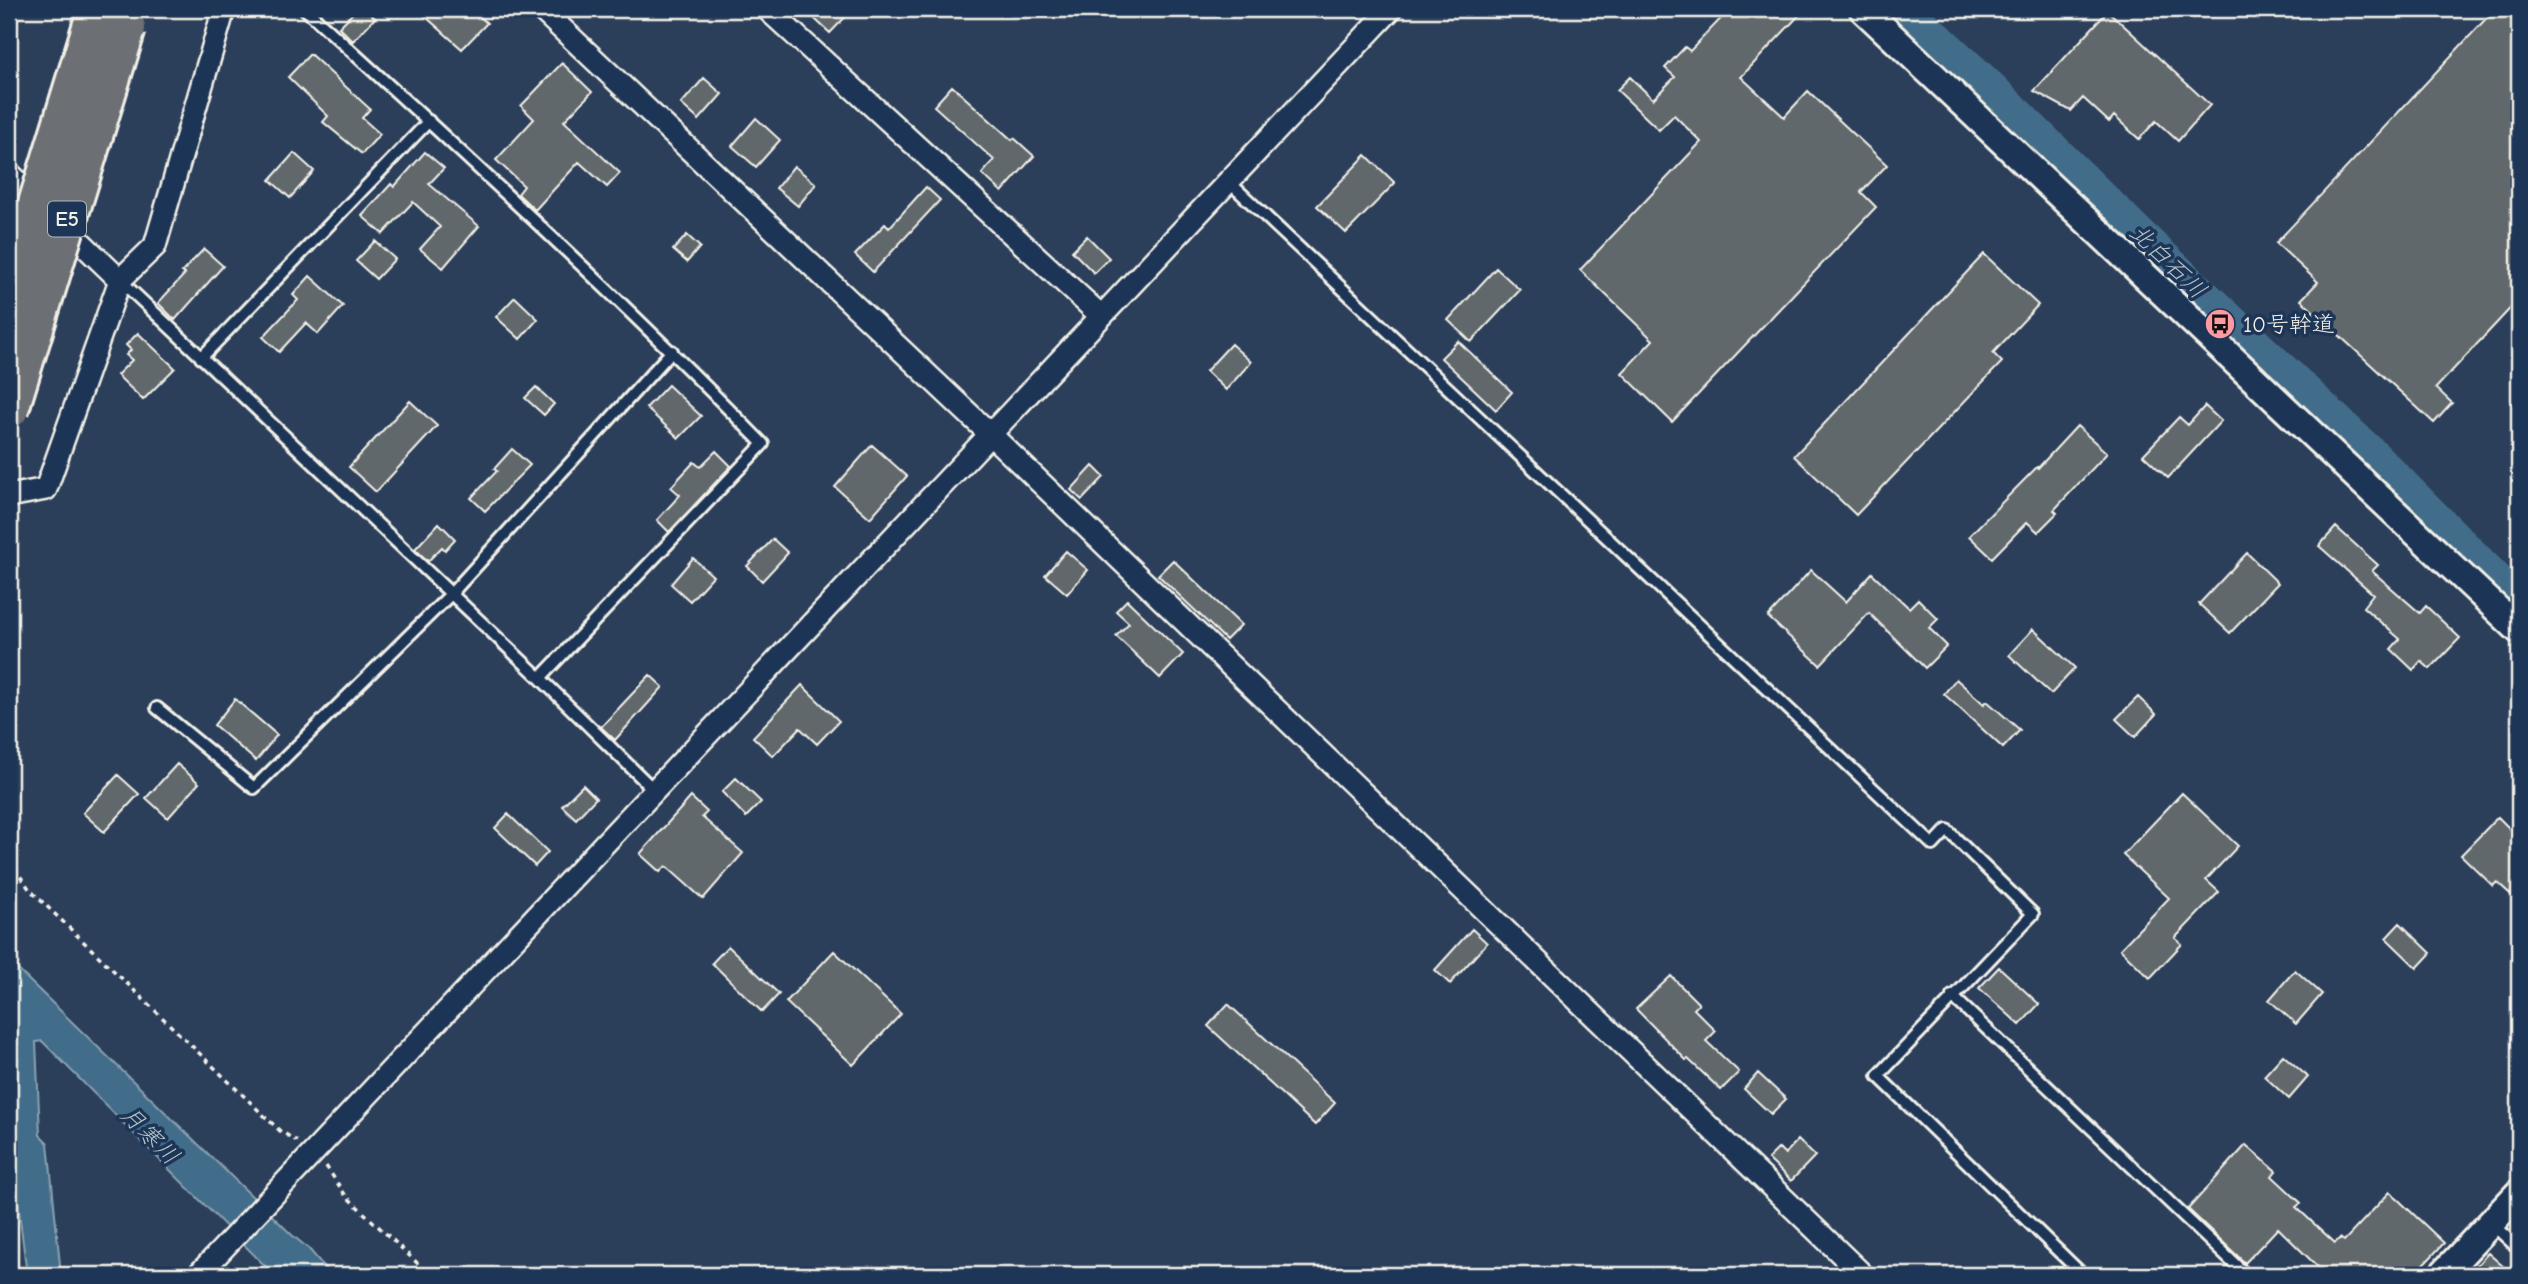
<svg xmlns="http://www.w3.org/2000/svg" width="2528" height="1284" viewBox="0 0 2528 1284" font-family="'Comic Neue','Klee One',sans-serif">
  <style>
    .water { fill: #436d8a; stroke: #8aa2b0; stroke-width: 2 }
    .lines { fill: none; stroke-linecap: round; stroke-linejoin: round }
    .river { stroke: #436d8a; stroke-width: 35 }
    .building { fill: #61676c; stroke: #f4f1e8; stroke-width: 2 }
    .service-casing { stroke: #f4f1e8; stroke-width: 16 }
    .minor-casing { stroke: #f4f1e8; stroke-width: 26 }
    .tertiary-casing { stroke: #f4f1e8; stroke-width: 32 }
    .path { stroke: #f4f1e8; stroke-width: 3.5; stroke-dasharray: 5 5; stroke-linecap: butt }
    .service { stroke: #1d3557; stroke-width: 10 }
    .minor { stroke: #1d3557; stroke-width: 21 }
    .tertiary { stroke: #1d3557; stroke-width: 26 }
    .motorway-bridge-casing { stroke: #f4f1e8; stroke-width: 44; stroke-linecap: butt }
    .motorway-bridge { stroke: #6c6f75; stroke-width: 38 }
    .labels { text-anchor: middle; stroke-width: 7; stroke-linejoin: round; paint-order: stroke }
    .shield { fill: #1d3557; stroke: #b4b9bc; stroke-width: 2 }
    .shield-label { font-size: 21px; font-weight: bold; fill: #f4f1e8 }
    .poi-label { font-size: 23px; fill: #f4f1e8; stroke: #1d3557; text-anchor: start }
    .water-label { font-size: 24px; font-style: italic; fill: #b6c3c7; stroke: #1d3557 }
  </style>
  <rect width="100%" height="100%" fill="#2b3f5b"/>
  <filter id="ink" filterUnits="userSpaceOnUse"><feTurbulence type="fractalNoise" baseFrequency=".0143" numOctaves="2"/><feDisplacementMap in="SourceGraphic" scale="14" xChannelSelector="R" yChannelSelector="G"/><feConvolveMatrix kernelMatrix="1 2 1 2 8 2 1 2 1" color-interpolation-filters="sRGB"/></filter>
  <g filter="url(#ink)">
    <path class="water" d="M9 961 292 1235 309 1249 331 1275H274L42 1041 36 1042 40 1135 48 1143 61 1275H27L9 1131Z"/>
    <g class="lines">
      <path class="river" d="M1905 9 1987 85 2138 234 2373 456 2519 603"/>
    </g>
    <path class="building" d="M357 9H366L375 18 353 41 339 27Z
      M417 9H486L479 16 487 23 462 49Z
      M804 9H853L830 33Z
      M1730 9H1805L1741 77 1784 117 1808 91 1887 165 1861 192 1876 207 1672 422 1622 373 1653 340 1580 270 1701 142 1674 115 1659 130 1617 90 1630 77 1653 99 1675 77 1665 68 1685 47 1690 51Z
      M2495 9H2519V299L2436 388 2452 403 2434 423 2301 300 2318 282 2276 243Z
      M2108 11 2210 105 2178 141 2156 121 2139 139 2114 116 2109 122 2083 98 2071 111 2034 91Z
      M310 54 370 109 362 118 380 134 362 154 323 122 328 116 288 77Z
      M562 63 592 92 564 121 620 173 607 187 579 162 535 210 518 194 524 186 496 160 534 119 521 106Z
      M704 78 722 94 699 120 681 104Z
      M952 86 1012 140 1014 138 1034 156 1002 192 982 174 994 160 934 106Z
      M756 118 780 140 756 167 732 146Z
      M425 152 444 168 429 184 479 226 443 268 420 249 440 227 413 202 383 234 362 216 391 184 394 187Z
      M294 153 314 171 290 198 270 180Z
      M1366 155 1395 183 1346 233 1317 206Z
      M794 166 816 184 798 206 776 188Z
      M926 187 940 200 873 272 855 255 885 224 889 228Z
      M687 235 700 247 687 262 673 250Z
      M1087 236 1109 258 1094 273 1072 251Z
      M375 241 395 259 376 279 356 261Z
      M204 249 223 266 175 320 158 303 185 274 182 272Z
      M1984 254 2038 305 1993 353 2002 362 1856 515 1794 456Z
      M1496 268 1520 290 1471 342 1448 320Z
      M310 276 343 306 318 334 306 323 279 352 263 337 298 300 293 295Z
      M515 297 538 319 520 339 496 317Z
      M138 333 175 368 143 400 117 375 132 360 126 355 131 350 126 345Z
      M1458 341 1512 392 1496 410 1441 358Z
      M1231 344 1251 362 1226 390 1206 371Z
      M668 385 701 416 679 438 646 408Z
      M536 387 554 404 544 415 525 398Z
      M410 401 437 426 376 492 349 467Z
      M2205 406 2221 421 2168 478 2143 455 2179 417 2188 425Z
      M2077 426 2107 453 2054 510 2057 513 2038 532 2027 522 1992 558 1969 536 2037 467 2038 468Z
      M872 445 907 476 870 518 835 487Z
      M512 449 530 465 485 511 471 498 497 471 494 469Z
      M716 451 731 466 669 532 657 520 680 495 671 487 694 462 700 467Z
      M1093 466 1104 477 1082 500 1071 490Z
      M439 523 455 539 445 550 442 547 428 561 415 549Z
      M2336 527 2378 565 2372 571 2420 613 2426 606 2460 638 2430 669 2421 661 2413 670 2391 649 2400 639 2363 607 2373 594 2319 546Z
      M773 539 788 553 762 581 747 566Z
      M1066 551 1088 570 1067 594 1045 575Z
      M2247 553 2278 583 2230 633 2199 604Z
      M693 558 713 576 690 601 671 584Z
      M1173 560 1241 625 1226 640 1158 575Z
      M1811 570 1846 602 1872 573 1909 608 1918 599 1938 619 1929 628 1947 646 1925 668 1869 613 1820 665 1768 617Z
      M1127 600 1183 654 1160 678 1116 636 1129 623 1116 611Z
      M2033 629 2075 668 2051 694 2009 655Z
      M650 675 663 687 615 740 601 727Z
      M1956 679 1984 704 1987 701 2020 730 2003 748 1944 694Z
      M802 685 839 721 817 744 800 728 773 756 753 737Z
      M2138 697 2156 714 2135 737 2116 719Z
      M235 699 277 735 256 761 214 725Z
      M177 764 199 783 168 818 146 798Z
      M118 775 139 794 104 832 83 813Z
      M736 778 761 802 746 817 722 792Z
      M583 785 596 798 576 819 562 806Z
      M2182 793 2238 846 2206 880 2219 892 2175 938 2182 944 2150 978 2120 949 2169 898 2123 855Z
      M691 797 707 812 702 817 743 853 703 899 666 866 660 872 640 854Z
      M508 814 548 852 535 866 495 828Z
      M2498 817 2519 838V902L2497 882 2493 886 2461 855Z
      M2400 923 2431 953 2417 968 2386 938Z
      M1472 929 1487 943 1450 984 1435 970Z
      M728 946 779 994 762 1012 712 963Z
      M834 951 901 1014 853 1065 786 1002Z
      M1999 967 2039 1004 2020 1025 1979 988Z
      M2295 970 2322 994 2296 1024 2269 1000Z
      M1671 976 1699 1004 1694 1009 1716 1031 1706 1041 1739 1072 1721 1090 1688 1059 1686 1060 1636 1009Z
      M1228 1004 1335 1103 1315 1125 1208 1026Z
      M2283 1055 2308 1077 2289 1099 2264 1076Z
      M1758 1073 1786 1099 1771 1114 1744 1089Z
      M1798 1140 1815 1156 1791 1181 1768 1159 1779 1148 1785 1154Z
      M2246 1145 2276 1171 2272 1176 2301 1203 2296 1207 2335 1243 2340 1238 2344 1241 2390 1192 2444 1243 2414 1275H2326L2278 1228 2245 1263 2188 1209Z
      M2488 1253 2513 1275H2468Z"/>
    <g class="lines">
      <g class="service-casing">
        <path id="service" d="M305 9C461 150 616 294 763 444L540 678
          M1228 181 1933 845 1947 830 2033 914 1878 1076 2083 1275
          M120 280 540 678 655 791
          M201 358 429 121
          M157 708 254 788 450 595 672 351
          M1952 996 2246 1275
          M2491 1223 2519 1249"/>
      </g>
      <g class="minor-casing">
        <path id="minor" d="M541 9 989 433 1863 1275
          M767 9 1100 315
          M9 173 120 280
          M9 496 46 489 120 280 155 246 224 9
          M198 1275 1391 9"/>
      </g>
      <g class="tertiary-casing">
        <path id="tertiary" d="M1863 9 2519 630
          M2442 1275 2519 1193"/>
      </g>
      <path class="path" d="M9 860 30 890 280 1131 297 1141
        M326 1166 346 1196 430 1275"/>
      <use href="#service" class="service"/>
      <use href="#minor" class="minor"/>
      <use href="#tertiary" class="tertiary"/>
      <g class="motorway-bridge-casing">
        <path id="motorway-bridge" d="M9 298 94 21
          M9 409 126 28"/>
      </g>
      <use href="#motorway-bridge" class="motorway-bridge"/>
    </g>
  </g>
  <defs>
    <g id="bus-disc" transform="scale(1.575)"><circle r="9.5" fill="#ff9aa2" stroke="#1d3557"/><path d="M-5-6H5V4H4V6H2V4H-2V6H-4V4H-5ZM-3.5-4V0h7V-4ZM-3.5 1.2v1.5H-2V1.2ZM2 1.2v1.5H3.5V1.2Z" fill="#111"/></g>
  </defs>
  <g fill-rule="evenodd">
    <use href="#bus-disc" x="2220" y="324"/>
  </g>
  <g class="labels">
    <rect class="shield" x="48" y="201.5" width="38" height="35" rx="5"/>
    <g class="shield-label">
      <text x="67" y="226">E5</text>
    </g>
    <g class="poi-label">
      <text x="2243" y="332">10号幹道</text>
    </g>
    <g class="water-label">
      <text transform="translate(2168 261) rotate(44)" y="8">北白石川</text>
      <text transform="translate(150 1135) rotate(45)" y="8">月寒川</text>
    </g>
  </g>
  <rect width="2528" height="1284" fill="none" stroke="#1d3557" stroke-width="35"/>
  <rect x="18" y="18" width="2493" height="1249" fill="none" stroke="#f4f1e8" stroke-width="2.5" filter="url(#ink)"/>
</svg>
